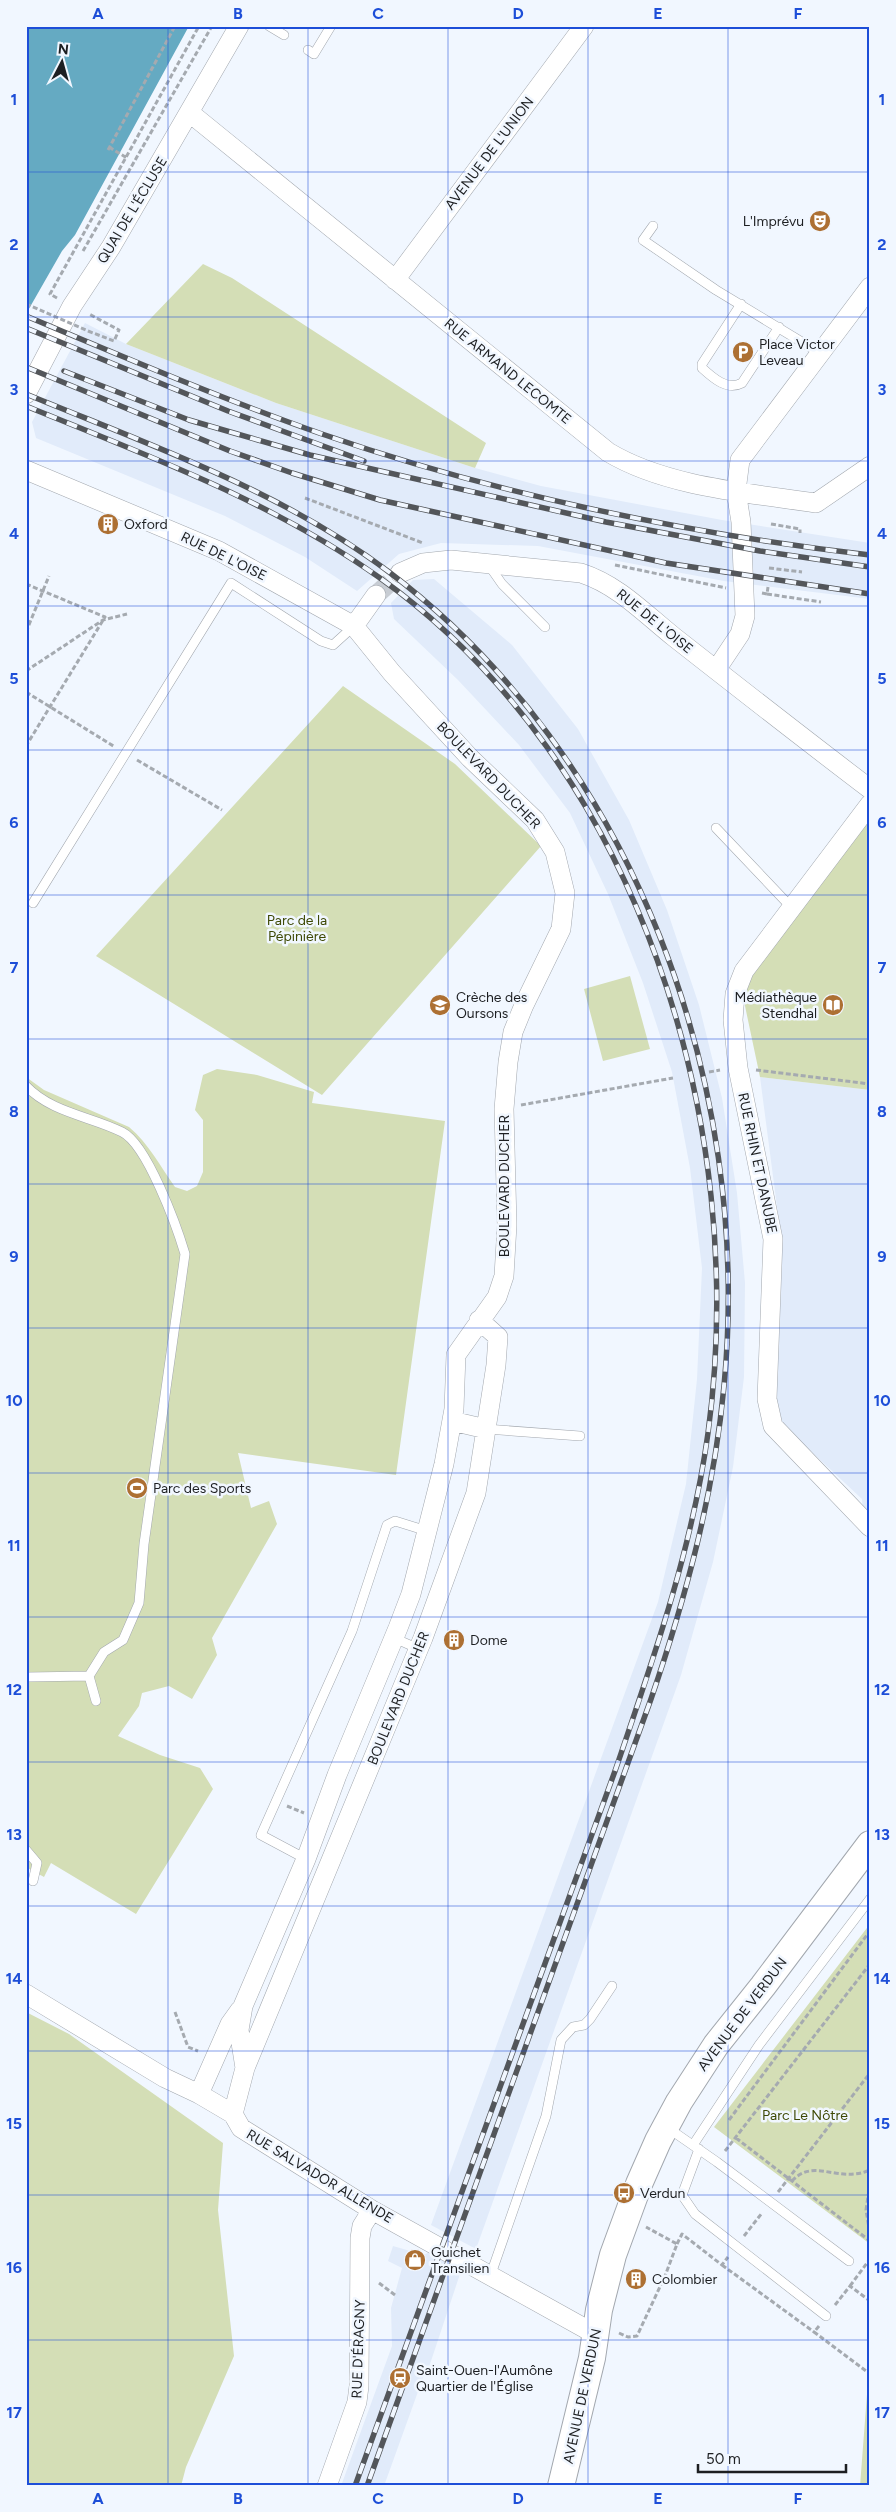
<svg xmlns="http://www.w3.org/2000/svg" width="896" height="2512" viewBox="0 0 896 2512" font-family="Figtree,sans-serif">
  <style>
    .built { fill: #e1ebfa }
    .green { fill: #d4deb6 }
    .water { fill: #65aac2 }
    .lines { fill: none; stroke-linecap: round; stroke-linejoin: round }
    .minor-tunnel { stroke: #c7ccd3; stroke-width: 19; stroke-dasharray: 19 9; stroke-linecap: butt }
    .service-casing { stroke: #a2a7ae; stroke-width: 10 }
    .minor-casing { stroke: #a2a7ae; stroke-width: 20 }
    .secondary-casing { stroke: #a2a7ae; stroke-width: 28 }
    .path { stroke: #a5aab0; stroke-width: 3; stroke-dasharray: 5 2.5; stroke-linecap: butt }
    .service { stroke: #fff; stroke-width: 9 }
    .minor { stroke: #fff; stroke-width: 19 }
    .secondary { stroke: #fff; stroke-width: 26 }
    .rail-casing { stroke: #53565a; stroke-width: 5.5 }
    .rail { stroke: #f1f7ff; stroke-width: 4; stroke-dasharray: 11; stroke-linecap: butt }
    .path-bridge { stroke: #a5aab0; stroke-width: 3; stroke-dasharray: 5 2.5; stroke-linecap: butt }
    .grid { fill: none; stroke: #1d4ed8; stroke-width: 1; stroke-opacity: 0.55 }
    .labels { text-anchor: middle; stroke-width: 5; stroke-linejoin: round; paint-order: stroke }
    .street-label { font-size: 14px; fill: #1d1f22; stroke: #f1f7ff }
    .poi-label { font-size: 14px; fill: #1d1f22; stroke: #f1f7ff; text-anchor: start }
    .park-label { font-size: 14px; fill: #3e4905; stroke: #f1f7ff }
    .neatline { fill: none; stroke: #1d4ed8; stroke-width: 2 }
    .grid-label { font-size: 16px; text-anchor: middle; font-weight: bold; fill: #1d4ed8 }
  </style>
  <rect width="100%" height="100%" fill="#f1f7ff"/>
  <path class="built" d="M85 323 126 344 276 403 475 468 541 486 722 520 870 543V599L724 581 538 546 441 543 399 554 357 591 305 557 225 516 36 438 32 422Z
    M434 579 512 645 578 729 629 820 667 910 699 1005 722 1098 737 1193 745 1283 744 1377 733 1467 713 1562 681 1675 476 2249 431 2225 658 1602 686 1484 697 1379 702 1268 690 1168 672 1072 643 983 608 894 570 813 519 745 458 680 394 619 391 603 413 580Z
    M760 1077 870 1090V1517L863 1513 862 1499 784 1426 780 1418 776 1398 782 1266 781 1237Z
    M393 2246 424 2255 429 2252 461 2271 426 2376 424 2375 384 2486H341L392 2346 391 2308 402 2268 388 2261Z"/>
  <path class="green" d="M203 264 232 278 486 443 475 468 276 403 126 344Z
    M343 686 455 764 541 846 322 1095 96 956Z
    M870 815V1090L760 1077 745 1006 744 996 750 978Z
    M630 976 650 1049 603 1061 584 989Z
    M217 1069 257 1075 314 1092 312 1103 445 1121 396 1475 238 1453 251 1508 269 1501 277 1524 212 1638 217 1655 192 1699 169 1686 142 1693 139 1706 118 1736 160 1755 200 1768 213 1789 136 1914 51 1863 44 1877 26 1867V1077L44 1090 129 1127C149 1144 160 1166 175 1187L187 1191 197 1186 203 1172V1120L195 1110 203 1075Z
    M870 1924V2244L714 2127Z
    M26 2012 69 2034 223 2143 218 2210 234 2356 186 2467 181 2486H26Z
    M870 2355V2486H860Z"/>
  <path class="water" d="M26 26H189L75 235 62 251 26 314Z"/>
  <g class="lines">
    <path class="minor-tunnel" d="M376 595 400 573"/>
    <g class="service-casing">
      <path id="service" d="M269 26 284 35
        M308 50 314 54 331 26
        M653 226 643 240 716 290 820 353
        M741 304 702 364V368C713 378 727 391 742 383L779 327
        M488 564 502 584 545 627
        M716 828 791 907
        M33 903 231 583 321 641 333 645 354 626
        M26 1086C52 1113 90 1116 122 1132 147 1144 177 1227 185 1254L144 1544 139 1603 123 1640 104 1652 89 1676
        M486 1429 580 1436
        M394 1638 419 1649
        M28 1677 89 1676 96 1701
        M26 1850 37 1863 33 1881
        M306 1859 261 1835 352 1631 387 1525 395 1521 427 1531
        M668 2128 717 2162 849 2261
        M693 2145 759 2045 870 1899
        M699 2149 682 2195 695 2214 826 2316
        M491 2274 546 2116 561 2040 573 2027 584 2025 590 2019 612 1986"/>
    </g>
    <g class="minor-casing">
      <path id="minor" d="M190 113 608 452C666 487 749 493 816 503L870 466
        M395 280 584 26
        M26 394 72 306 111 247 239 26
        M26 470 219 551 354 626 392 673 470 758 535 820 555 852 565 893 561 929 524 1005 513 1032 508 1062 504 1109 507 1225 504 1276 497 1297 456 1355 454 1409 444 1464 411 1594 398 1628 337 1775 306 1859 243 2006 239 2030 245 2068
        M400 573 423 563 451 560 581 573C618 585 644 613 674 637 739 688 804 739 870 789
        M354 626 376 595
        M716 670 740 634 745 616 741 522 736 491 740 460 870 287
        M870 804 744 971 735 994 733 1020 738 1068 773 1239 767 1399 773 1426 870 1527
        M452 1421 486 1429
        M26 1994 165 2078 199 2094 233 2114 241 2128 372 2210 595 2334
        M199 2094 230 2024 240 2010
        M233 2114 245 2068 423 1638 476 1493 496 1365 498 1337 479 1320
        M327 2486 357 2402 359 2386 360 2238 362 2226 372 2210"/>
    </g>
    <g class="secondary-casing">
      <path id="secondary" d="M561 2486 592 2358 599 2310 613 2255 639 2184 658 2141 679 2102 716 2045 763 1986 870 1844"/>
    </g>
    <path class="path" d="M109 147 127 158
      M108 150 175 26
      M83 251 212 26
      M57 298 50 294 199 26
      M88 331 114 341 119 330 89 314
      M305 498 423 543
      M771 524 800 529V533
      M615 565 726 588
      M769 568 802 572
      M26 584 105 617 26 746
      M762 593 767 594 768 587
      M767 594 821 602
      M26 632 49 576
      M26 671 103 620 127 614
      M26 692 115 747
      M137 760 222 810
      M756 1070 870 1084
      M709 1072 720 1070
      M521 1105 673 1078
      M287 1806 304 1813
      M175 2012 188 2047 198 2051
      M729 2120 870 1931
      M736 2138 870 2241
      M725 2151 870 1964
      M792 2181C814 2157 838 2184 870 2170
      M870 2183 866 2210 870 2234
      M778 2192 870 2073
      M744 2236 762 2213
      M677 2244 682 2234 722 2265 728 2257
      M722 2265 814 2332
      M379 2283 395 2295
      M850 2286 870 2259
      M835 2305 850 2286 870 2301
      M819 2326 814 2332 870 2374
      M619 2333 628 2337 637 2336 665 2276 677 2244 646 2227"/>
    <use href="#service" class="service"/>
    <use href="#minor" class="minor"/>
    <use href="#secondary" class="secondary"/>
    <g class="rail-casing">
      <path id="rail" d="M26 316C124 357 222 399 322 434 495 494 688 534 870 555
        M26 328 228 411 364 461
        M26 367 230 451 292 473 380 500 666 563 870 594
        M64 371 189 420 310 455 606 522 760 551 870 567
        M26 394C150 445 282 491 389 572 634 757 753 1084 724 1386 714 1494 686 1597 651 1699L367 2486
        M26 406C148 456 272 501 380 578 640 764 750 1126 708 1433 692 1550 653 1660 615 1771L355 2486"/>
    </g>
    <use href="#rail" class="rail"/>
    <path class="path-bridge" d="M26 304 88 331"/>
  </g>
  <path class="grid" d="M168 26V2486M308 26V2486M448 26V2486M588 26V2486M728 26V2486M26 172H870M26 317H870M26 461H870M26 606H870M26 750H870M26 895H870M26 1039H870M26 1184H870M26 1328H870M26 1473H870M26 1617H870M26 1762H870M26 1906H870M26 2051H870M26 2195H870M26 2340H870"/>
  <defs>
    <g id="theatre-disc" transform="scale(1.125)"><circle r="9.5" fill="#ad7033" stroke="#f1f7ff"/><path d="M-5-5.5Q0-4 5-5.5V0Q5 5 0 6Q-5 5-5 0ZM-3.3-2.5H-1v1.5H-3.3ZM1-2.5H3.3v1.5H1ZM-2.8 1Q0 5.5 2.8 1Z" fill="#fff"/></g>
    <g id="parking-disc" transform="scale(1.125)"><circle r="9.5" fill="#ad7033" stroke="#f1f7ff"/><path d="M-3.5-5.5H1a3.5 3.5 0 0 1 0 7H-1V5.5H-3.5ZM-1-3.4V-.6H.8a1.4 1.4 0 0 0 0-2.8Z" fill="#fff"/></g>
    <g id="building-disc" transform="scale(1.125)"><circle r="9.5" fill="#ad7033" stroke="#f1f7ff"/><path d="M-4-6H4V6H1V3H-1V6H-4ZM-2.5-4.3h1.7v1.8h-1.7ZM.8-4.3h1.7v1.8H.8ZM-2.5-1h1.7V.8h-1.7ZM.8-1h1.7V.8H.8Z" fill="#fff"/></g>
    <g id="school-disc" transform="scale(1.125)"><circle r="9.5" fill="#ad7033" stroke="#f1f7ff"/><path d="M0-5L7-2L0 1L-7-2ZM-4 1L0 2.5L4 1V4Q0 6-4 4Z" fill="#fff"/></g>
    <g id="library-disc" transform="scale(1.125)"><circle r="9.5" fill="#ad7033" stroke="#f1f7ff"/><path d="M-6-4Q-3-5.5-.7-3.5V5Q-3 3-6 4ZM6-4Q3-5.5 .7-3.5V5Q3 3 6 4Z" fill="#fff"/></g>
    <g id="stadium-disc" transform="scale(1.125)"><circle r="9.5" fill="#ad7033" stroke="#f1f7ff"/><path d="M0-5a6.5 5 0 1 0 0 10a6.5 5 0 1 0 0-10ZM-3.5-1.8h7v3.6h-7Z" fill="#fff"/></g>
    <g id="bus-disc" transform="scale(1.125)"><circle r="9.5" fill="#ad7033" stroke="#f1f7ff"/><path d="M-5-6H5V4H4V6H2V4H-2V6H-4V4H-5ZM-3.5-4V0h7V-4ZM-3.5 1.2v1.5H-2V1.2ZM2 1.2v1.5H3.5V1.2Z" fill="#fff"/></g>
    <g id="shop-disc" transform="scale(1.125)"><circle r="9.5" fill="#ad7033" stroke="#f1f7ff"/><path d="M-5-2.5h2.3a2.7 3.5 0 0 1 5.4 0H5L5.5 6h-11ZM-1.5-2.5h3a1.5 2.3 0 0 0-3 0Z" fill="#fff"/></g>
    <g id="station-disc" transform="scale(1.125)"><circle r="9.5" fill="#ad7033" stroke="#f1f7ff"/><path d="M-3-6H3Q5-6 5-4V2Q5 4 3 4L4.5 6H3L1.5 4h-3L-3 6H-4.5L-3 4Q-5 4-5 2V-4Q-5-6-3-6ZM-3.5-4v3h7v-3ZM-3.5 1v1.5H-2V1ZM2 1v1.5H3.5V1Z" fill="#fff"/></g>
  </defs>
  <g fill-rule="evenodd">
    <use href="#theatre-disc" x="820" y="221"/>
    <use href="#parking-disc" x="743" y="352"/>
    <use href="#building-disc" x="108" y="524"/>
    <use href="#school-disc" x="440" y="1005"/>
    <use href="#library-disc" x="833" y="1005"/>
    <use href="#stadium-disc" x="137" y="1488"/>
    <use href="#building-disc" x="454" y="1640"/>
    <use href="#bus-disc" x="624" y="2193"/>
    <use href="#shop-disc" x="415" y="2260"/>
    <use href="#building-disc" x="636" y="2279"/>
    <use href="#station-disc" x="400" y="2378"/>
  </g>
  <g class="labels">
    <g class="street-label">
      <text transform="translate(489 153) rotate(-53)" y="5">AVENUE DE L'UNION</text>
      <text transform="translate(132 210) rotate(-59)" y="5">QUAI DE L'ÉCLUSE</text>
      <text transform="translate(508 371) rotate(39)" y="5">RUE ARMAND LECOMTE</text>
      <text transform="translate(224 556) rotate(26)" y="5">RUE DE L'OISE</text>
      <text transform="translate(655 621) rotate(39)" y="5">RUE DE L'OISE</text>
      <text transform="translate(489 775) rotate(46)" y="5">BOULEVARD DUCHER</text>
      <text transform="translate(758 1163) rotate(78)" y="5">RUE RHIN ET DANUBE</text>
      <text transform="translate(504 1186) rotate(-90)" y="5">BOULEVARD DUCHER</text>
      <text transform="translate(398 1698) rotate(-68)" y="5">BOULEVARD DUCHER</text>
      <text transform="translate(742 2014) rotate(-53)" y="5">AVENUE DE VERDUN</text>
      <text transform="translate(320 2176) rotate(31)" y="5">RUE SALVADOR ALLENDE</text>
      <text transform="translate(358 2349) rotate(-88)" y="5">RUE D'ÉRAGNY</text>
      <text transform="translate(582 2396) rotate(-78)" y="5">AVENUE DE VERDUN</text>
    </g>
    <g class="poi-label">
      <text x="804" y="226" text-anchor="end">L'Imprévu</text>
      <text x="759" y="349">Place Victor<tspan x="759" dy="16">Leveau</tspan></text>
      <text x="124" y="529">Oxford</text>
      <text x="456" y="1002">Crèche des<tspan x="456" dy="16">Oursons</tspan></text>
      <text x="817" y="1002" text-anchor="end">Médiathèque<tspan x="817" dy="16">Stendhal</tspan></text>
      <text x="153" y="1493">Parc des Sports</text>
      <text x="470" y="1645">Dome</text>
      <text x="640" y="2198">Verdun</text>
      <text x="431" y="2257">Guichet<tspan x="431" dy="16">Transilien</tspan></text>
      <text x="652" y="2284">Colombier</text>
      <text x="416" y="2375">Saint-Ouen-l'Aumône<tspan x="416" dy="16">Quartier de l'Église</tspan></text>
    </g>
    <g class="park-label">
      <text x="297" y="925">Parc de la<tspan x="297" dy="16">Pépinière</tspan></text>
      <text x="805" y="2120">Parc Le Nôtre</text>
    </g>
  </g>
  <rect width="896" height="2512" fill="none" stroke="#f1f7ff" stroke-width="55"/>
  <g transform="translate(62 62) rotate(6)" stroke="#f1f7ff" stroke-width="4" paint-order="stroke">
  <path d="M0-4L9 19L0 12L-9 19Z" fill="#1d1f22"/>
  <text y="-8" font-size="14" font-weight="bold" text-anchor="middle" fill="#1d1f22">N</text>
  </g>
  <path d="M698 2464v8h148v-8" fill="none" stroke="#1d1f22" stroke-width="2.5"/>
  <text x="706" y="2464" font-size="15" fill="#1d1f22" stroke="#f1f7ff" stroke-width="4" paint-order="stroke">50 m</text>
  <rect x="28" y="28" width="840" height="2456" class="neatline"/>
  <g class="grid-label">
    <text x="98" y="19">A</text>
    <text x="238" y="19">B</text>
    <text x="378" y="19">C</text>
    <text x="518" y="19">D</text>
    <text x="658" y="19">E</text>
    <text x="798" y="19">F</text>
    <text x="14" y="105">1</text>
    <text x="882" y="105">1</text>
    <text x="14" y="250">2</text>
    <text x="882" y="250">2</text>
    <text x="14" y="395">3</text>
    <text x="882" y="395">3</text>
    <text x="14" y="539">4</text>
    <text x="882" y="539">4</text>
    <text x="14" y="684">5</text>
    <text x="882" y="684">5</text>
    <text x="14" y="828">6</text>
    <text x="882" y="828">6</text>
    <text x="14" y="973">7</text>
    <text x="882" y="973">7</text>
    <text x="14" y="1117">8</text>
    <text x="882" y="1117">8</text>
    <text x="14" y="1262">9</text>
    <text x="882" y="1262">9</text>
    <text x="14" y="1406">10</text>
    <text x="882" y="1406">10</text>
    <text x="14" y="1551">11</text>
    <text x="882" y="1551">11</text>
    <text x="14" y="1695">12</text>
    <text x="882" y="1695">12</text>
    <text x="14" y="1840">13</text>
    <text x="882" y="1840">13</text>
    <text x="14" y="1984">14</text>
    <text x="882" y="1984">14</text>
    <text x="14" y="2129">15</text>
    <text x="882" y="2129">15</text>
    <text x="14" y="2273">16</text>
    <text x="882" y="2273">16</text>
    <text x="14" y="2418">17</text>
    <text x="882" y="2418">17</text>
    <text x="98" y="2504">A</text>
    <text x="238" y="2504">B</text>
    <text x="378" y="2504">C</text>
    <text x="518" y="2504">D</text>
    <text x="658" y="2504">E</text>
    <text x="798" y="2504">F</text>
  </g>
</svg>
